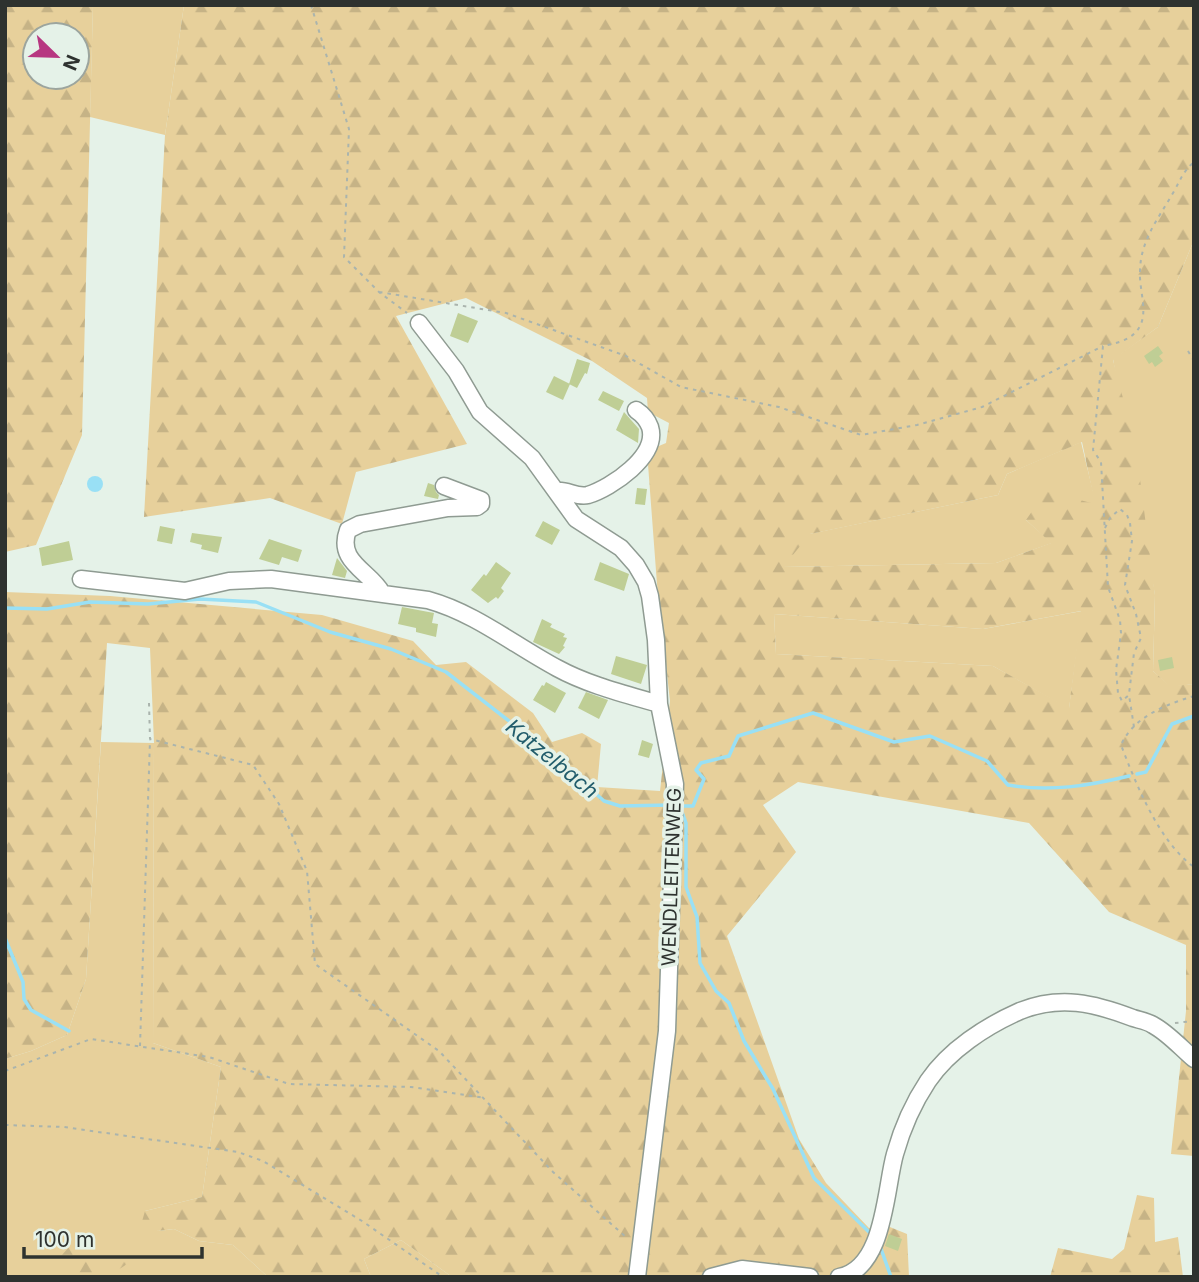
<svg xmlns="http://www.w3.org/2000/svg" width="1199" height="1282" viewBox="0 0 1199 1282" font-family="Inter,sans-serif">
  <style>
    .grass { fill: #e7d09b }
    .forest { fill: url(#forest-firs); fill-rule: evenodd }
    .water { fill: url(#water-ripples) }
    .lines { fill: none; stroke-linecap: round; stroke-linejoin: round }
    .stream { stroke: #99e0f5; stroke-width: 3.5 }
    .building { fill: #bfce95 }
    .minor-casing { stroke: #8f9b92; stroke-width: 19 }
    .path { stroke: #aab4ad; stroke-width: 2; stroke-dasharray: 3.5 5; stroke-linecap: butt }
    .minor { stroke: #fff; stroke-width: 16 }
    .labels { text-anchor: middle; stroke-width: 7; stroke-linejoin: round; paint-order: stroke }
    .street-label { font-size: 19px; fill: #2e322f; stroke: #e5f2e8 }
    .water-label { font-size: 21px; font-style: italic; fill: #215c6b; stroke: #e5f2e8 }
  </style>
  <defs>
    <pattern id="forest-firs" width="22" height="20" patternUnits="userSpaceOnUse" patternTransform="scale(1.75)"><rect width="22" height="20" fill="#e7d09b"/><path d="M5 1l3.5 6h-7zM16 11l3.5 6h-7z" fill="#c6b386"/></pattern>
    <pattern id="water-ripples" width="26" height="14" patternUnits="userSpaceOnUse" patternTransform="scale(1.75)"><rect width="26" height="14" fill="#99e0f5"/><path d="M2 4q2-2 4 0t4 0M15 11q2-2 4 0t4 0" fill="none" stroke="#84c1d2"/></pattern>
  </defs>
  <rect width="100%" height="100%" fill="#e5f2e8"/>
  <path class="grass" d="M93 5H184L165 135 90 117Z
    M1194 240V684L1170 687 1153 671 1155 595 1113 359 1158 327Z
    M1081 442 1096 504 1026 520 1052 543 996 563 782 567 809 534 998 495 1007 474Z
    M1082 611 1069 709 993 666 776 654 774 614 983 629Z
    M101 742 154 743 153 1043 221 1067 202 1197 145 1211 158 1231 174 1229 199 1241 233 1245 268 1277H5V1059L31 1051 67 1035 86 979Z
    M401 1240 452 1277H371L364 1259Z"/>
  <path class="forest" d="M5 5H93L82 435 36 545 5 552ZM35 35H77V77H35Z
    M184 5H1194V240L1158 327 1113 360 1136 448 1155 595 1153 671 1170 686 1194 684V1156L1171 1154 1186 1011V945L1109 912 1029 823 798 782 763 805 796 852 727 936 799 1139 826 1183 869 1228 885 1225 907 1234 909 1277H452L401 1240 364 1259 371 1277H268L233 1245 199 1241 174 1229 158 1231 141 1225 145 1211 202 1197 221 1067 153 1043 154 743 150 648 107 643 86 979 67 1035 31 1051 5 1059V592L110 596 322 615 413 641 436 665 466 662 533 713 552 742 582 733 601 744 597 787 660 791 670 701 657 584 647 451 666 443 669 423 648 412 647 398 592 361 466 298 396 316 467 444 356 472 342 524 270 498 144 517 165 135ZM1082 442 1095 504 1046 491 1026 520 1051 543 996 563 783 567 810 534 998 495 1007 474ZM1081 611 1069 708 993 666 776 654 774 614 983 629Z
    M1137 1195 1154 1198 1155 1242 1178 1237 1183 1277H1050L1058 1248 1112 1259 1124 1249Z
    M69 1247 82 1253 130 1261C112 1279 90 1275 66 1275L62 1255Z"/>
  <path class="water" d="M87 484a8 8 0 1 1 16 0a8 8 0 1 1-16 0Z"/>
  <g class="lines">
    <path class="stream" d="M5 608 47 609 90 602 148 604 200 599 256 602 330 632 391 649 446 672 549 752 604 801 620 806 671 805
      M1137 774 1146 772 1172 724 1194 716
      M678 806H693L704 779 696 770 701 763 729 756 738 736 813 713 894 742 930 736 987 761 1008 785C1050 792 1088 786 1129 776
      M681 809 686 823V887L697 917 700 963 716 991 729 1003 744 1041 773 1089 814 1178 871 1234
      M5 938 23 982 24 999 31 1010 69 1031
      M880 1246 891 1277"/>
  </g>
  <path class="building" d="M458 313 478 321 468 343 450 336Z
    M1158 346 1163 353 1159 356 1163 361 1155 367 1152 362 1149 364 1144 356Z
    M577 359 590 363 587 374 585 373 577 388 569 384Z
    M554 376 570 384 563 400 546 392Z
    M603 391 624 401 619 411 598 400Z
    M624 412 639 429 638 443 616 430Z
    M428 483 434 485 436 492 439 495 438 499 424 496Z
    M637 488 647 489 645 505 635 504Z
    M543 521 560 530 552 545 535 536Z
    M160 526 175 529 172 544 157 541Z
    M192 533 222 537 218 553 201 549 202 545 190 542Z
    M269 539 302 550 298 562 282 557 279 565 259 559Z
    M69 541 73 560 42 566 39 548Z
    M337 558 347 571 345 578 332 575Z
    M496 562 511 573 501 588 504 591 498 599 496 597 488 603 471 590 484 574 486 576Z
    M600 562 629 574 624 591 594 580Z
    M402 607 434 613 432 623 438 624 436 637 416 632V628L398 624Z
    M542 619 552 624 550 627 565 634 563 637 567 638 563 646 565 647 559 654 533 642Z
    M616 656 647 665 641 684 611 674Z
    M1172 657 1174 668 1160 671 1158 660Z
    M546 682 566 693 555 713 533 700 542 685 544 686Z
    M586 692 608 700 599 719 578 708Z
    M642 740 653 744 649 758 638 755Z
    M889 1234 902 1239 898 1251 885 1246Z"/>
  <g class="lines">
    <g class="minor-casing">
      <path id="minor" d="M419 323 456 371 480 412 532 458 576 519 621 548 636 565 646 582 650 596 656 640 659 704 675 784 667 1031 637 1277
        M556 491C567 489 576 498 588 495 611 488 659 456 650 427 647 419 642 414 636 410
        M81 579 185 591 229 581 271 579 428 600C475 613 514 645 557 668 588 685 625 694 659 704
        M382 593C370 571 336 562 348 530L360 524 448 508 477 507 481 504V500L444 486
        M711 1277 742 1269 810 1277
        M839 1277C885 1269 885 1189 895 1154 902 1129 914 1102 928 1081 949 1050 986 1026 1020 1011 1060 995 1094 1003 1133 1018 1139 1020 1147 1021 1153 1025 1168 1033 1181 1048 1194 1059"/>
    </g>
    <path class="path" d="M311 5 349 129 344 257 379 292 407 313
      M379 292 506 313 626 356 681 387 779 407 861 435 917 425 982 407 1103 346
      M1188 351 1194 361
      M1105 528 1110 518 1120 509 1127 515 1130 523 1132 541 1125 585 1136 614 1141 638 1134 653 1129 694
      M1194 696C1167 704 1133 717 1121 745 1136 784 1159 842 1194 867
      M149 703 150 739 253 765 279 804 307 871 315 964 439 1051 553 1172 627 1238
      M1134 727 1129 695 1122 701 1118 693 1116 670 1121 633 1120 620 1108 587 1101 462 1093 450 1103 346C1117 343 1133 340 1140 326 1148 311 1139 289 1140 272 1140 241 1158 219 1173 193 1180 181 1183 171 1194 162
      M1175 1023 1194 1021
      M140 1046 150 740
      M5 1071 91 1039 209 1057 289 1084 411 1087 485 1098
      M5 1125 64 1127 238 1152 263 1161 362 1221 443 1277"/>
    <use href="#minor" class="minor"/>
  </g>
  <g class="labels">
    <g class="street-label">
      <text transform="translate(671 877) rotate(-88)" y="7">WENDLLEITENWEG</text>
    </g>
    <g class="water-label">
      <text transform="translate(552 759) rotate(39)" y="7">Katzelbach</text>
    </g>
  </g>
  <rect width="1199" height="1282" fill="none" stroke="#2e322f" stroke-width="14"/>
  <g transform="translate(56 56) rotate(113)"><circle r="33" fill="#e5f2e8" stroke="#9ca59e" stroke-width="2"/>
  <path d="M0-5L12 26L0 18L-12 26Z" fill="#b73781"/>
  <text y="-10" font-size="19" font-weight="bold" text-anchor="middle" fill="#2e322f">N</text>
  </g>
  <path d="M24 1247v10h178v-10" fill="none" stroke="#2e322f" stroke-width="3.5"/>
  <text x="35" y="1247" font-size="21" fill="#2e322f" stroke="#e5f2e8" stroke-width="5" paint-order="stroke">100 m</text>
</svg>
